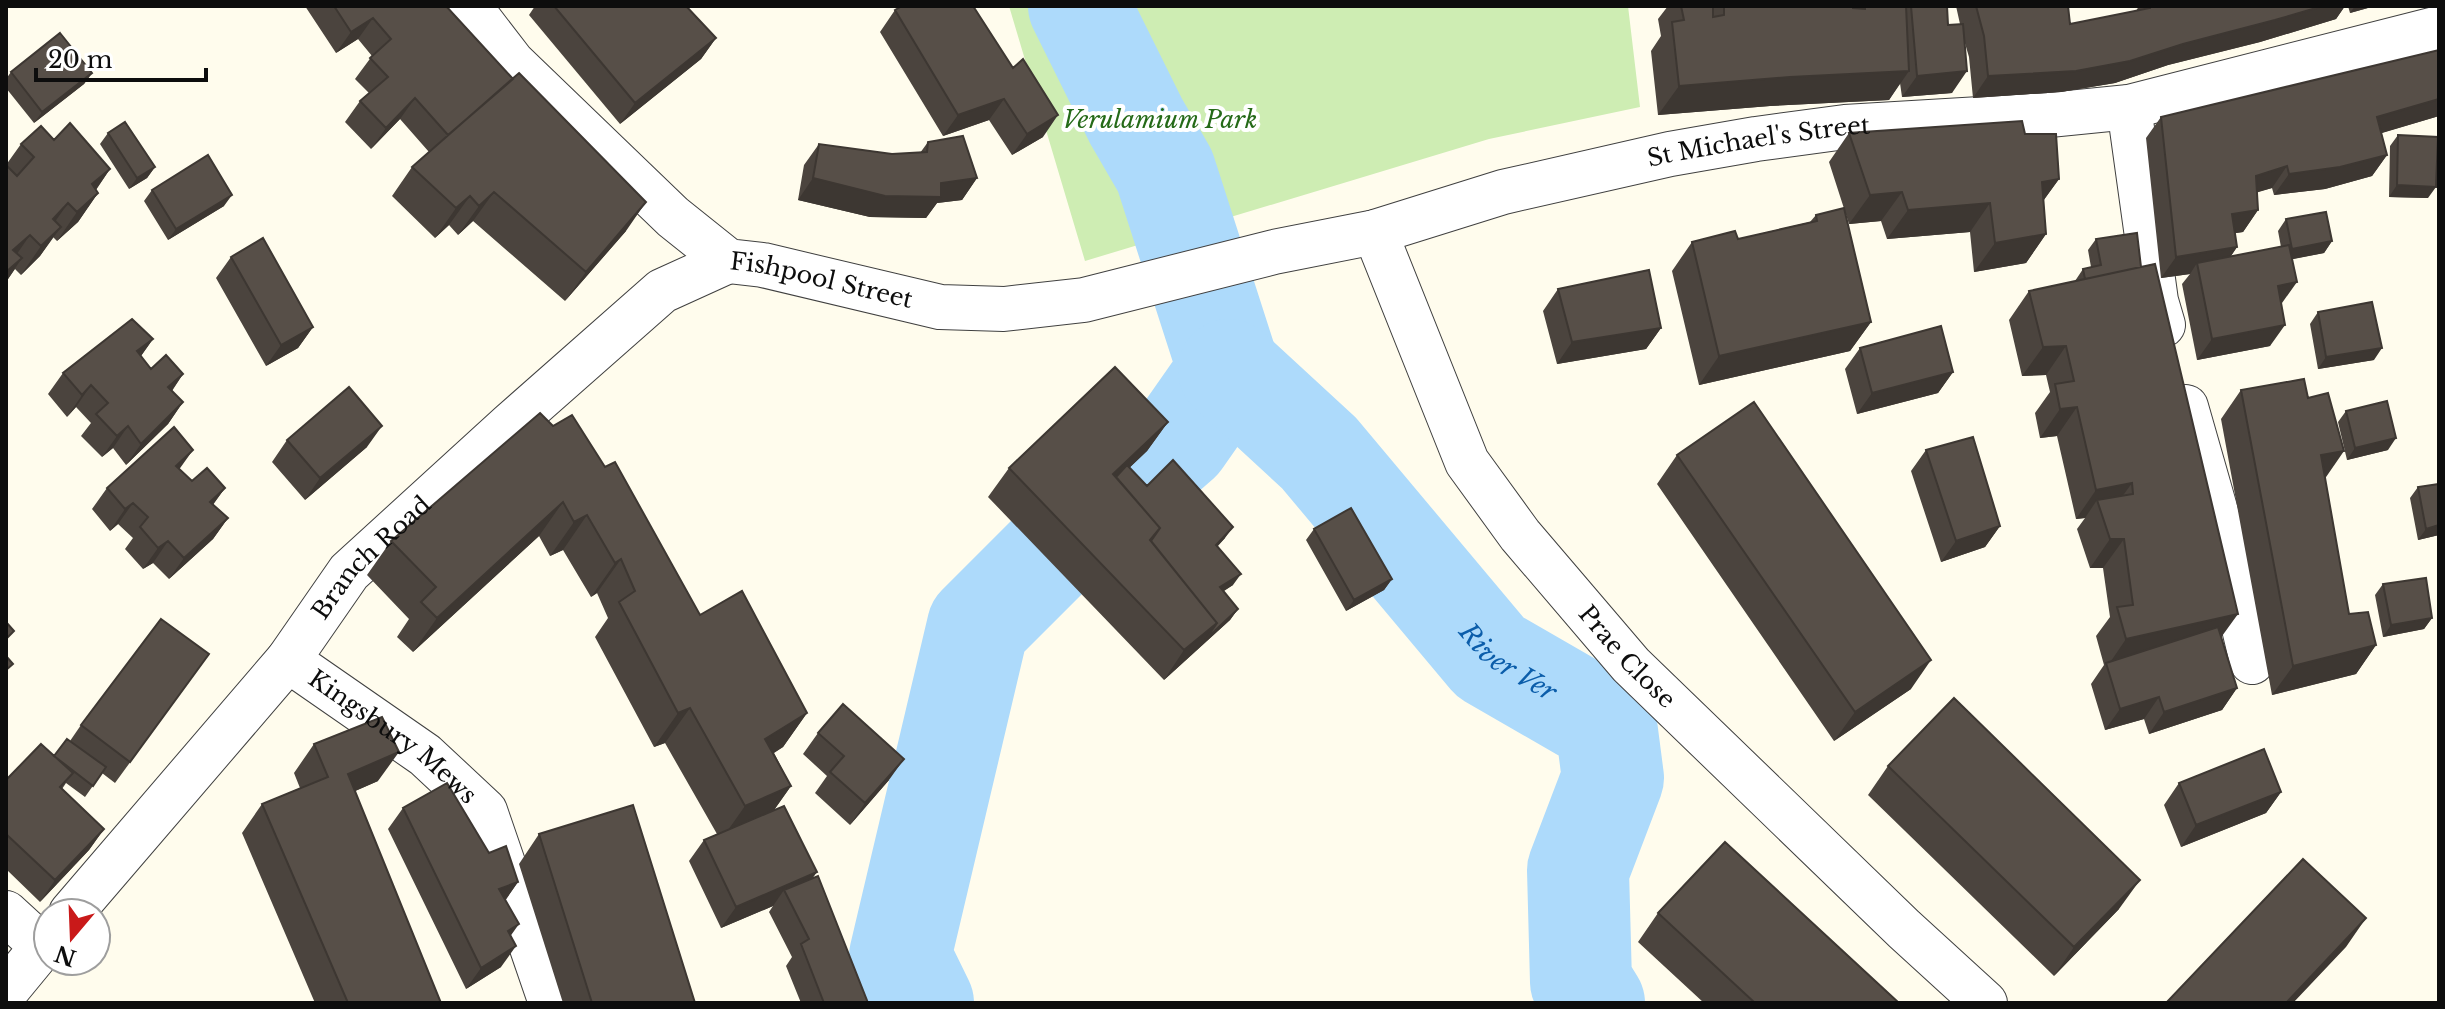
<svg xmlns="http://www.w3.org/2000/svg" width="2445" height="1009" viewBox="0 0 2445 1009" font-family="'Libre Baskerville',serif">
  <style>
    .green { fill: #ceedb3 }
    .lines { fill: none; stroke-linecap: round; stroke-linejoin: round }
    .river { stroke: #addafb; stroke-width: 102 }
    .street-casing { stroke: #404040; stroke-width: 46 }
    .street { stroke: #fff; stroke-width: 44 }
    .wall { fill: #4b443e }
    .shaded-wall { fill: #3d3732 }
    .building { fill: #574f48; stroke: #3d3732; stroke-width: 2 }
    .labels { text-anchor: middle; stroke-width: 8; stroke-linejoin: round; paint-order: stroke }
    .park-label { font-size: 24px; font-style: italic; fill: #256a18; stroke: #fff }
    .street-label { font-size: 24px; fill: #0d0d0d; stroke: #fff }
    .water-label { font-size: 26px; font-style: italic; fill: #0b5daa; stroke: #fff }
  </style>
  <rect width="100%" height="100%" fill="#fffced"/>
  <path class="green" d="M1009 6H1628L1640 107 1489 139 1085 261Z"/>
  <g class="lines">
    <g class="river">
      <path d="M1079 6 1136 121 1165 171 1229 370 1180 440 1100 510"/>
      <path id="s1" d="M1229 370 1319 453 1490 657 1606 724 1613 778 1578 870 1581 982 1594 1003"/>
      <path d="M923 1003 900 956 978 626 1047 557"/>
    </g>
    <g class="street-casing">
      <g id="street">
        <path id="s2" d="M469 6 512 62 673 217 728 261 763 265 940 307 1004 309 1084 300 1274 252 1375 232 1503 192 1670 154 1756 139 1845 127 2049 115 2129 107 2439 28"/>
        <path d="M2129 107 2156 301 2163 325"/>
        <path id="s3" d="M1375 232 1467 462 1520 535 1631 665 1904 929 1985 1003"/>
        <path d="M2186 407 2218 519 2252 662"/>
        <path id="s4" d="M288 660 425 755 485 811 551 1003"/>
        <path d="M6 913 42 946"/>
        <path id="s5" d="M71 913 288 660 349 572 510 425 662 291 728 261"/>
        <path d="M6 991 48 940"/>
      </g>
    </g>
    <use href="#street" class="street"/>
  </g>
  <path class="wall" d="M305 6H446L626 231 565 301 473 221 458 235 449 225 435 238 392 196 412 167 429 152 400 119 371 149 345 122 360 101 369 93 355 79 372 56 358 39 336 53Z
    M535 6H686L716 38 701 59 620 124 529 15Z
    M1668 6H1947L1948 25 1960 24 1956 6H2068L2070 24 2136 11 2139 6H2345L2336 19 2260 42 2168 65 2115 83 2061 92 1973 98 1969 57 1964 40 1952 93 1902 97 1900 83 1889 100 1770 106 1658 115 1651 51 1661 36 1658 19Z
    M2348 6H2375L2350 13Z
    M895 10 1013 68 1043 137 1012 155 989 120 943 136 880 32Z
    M2439 50V116L2381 133 2387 155 2372 176 2325 189 2274 195 2272 188 2257 192 2258 210 2243 232 2235 233 2237 247 2231 256 2281 247 2278 231 2286 219 2332 241 2324 253 2292 259 2270 346 2197 360 2182 284 2190 274 2161 278 2146 138 2161 117Z
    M11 72 92 73 84 84 34 123 6 88V79Z
    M108 133 155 167 147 178 129 189 100 144Z
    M1849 133 2025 134 2059 179 2043 201 2046 234 2026 263 1974 272 1970 232 1887 239 1881 221 1849 224 1829 162Z
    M2398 135 2428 198 2389 197 2390 146Z
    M54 140 110 169 96 190 98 193 78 222 57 241 53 237 40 256 21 275 15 269 6 282V165L21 144Z
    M928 142 977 178 962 200 937 203 926 218 870 217 798 200 804 165 819 144 892 154 920 153Z
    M152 190 224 206 168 240 144 201Z
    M1816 215 1871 322 1850 351 1699 385 1672 271 1692 242 1738 239 1810 222Z
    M2096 239 2141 267 2221 637 2237 688 2222 710 2149 734 2144 719 2105 730 2091 684 2104 665 2096 636 2110 617 2103 568H2090L2077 529 2085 518 2076 519 2057 436 2040 438 2035 413 2050 392 2046 375 2022 376 2009 320 2029 291 2075 281 2083 269 2091 267 2088 250Z
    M231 257 313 327 298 348 266 366 216 278Z
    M1558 289 1661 328 1646 349 1557 364 1543 311Z
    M2318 312 2374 360 2318 369 2310 324Z
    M153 339 141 356 151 369 183 374 172 391 183 402 168 424 126 465 113 448 102 457 81 436 91 423 76 407 67 417 48 394 63 373Z
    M1860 348 1953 372 1938 393 1857 414 1845 369Z
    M2241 390 2308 398 2325 478 2349 614 2376 645 2356 674 2272 695 2221 419Z
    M2346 411 2388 450 2347 460 2338 422Z
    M540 413 700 615 807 713 783 747 774 753 791 786 774 810 812 878 868 1003H801L786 966 792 957 769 912 773 906 721 928 689 861 704 840 717 834 665 743 654 747 595 637 608 618 597 593 591 597 563 550 550 556 539 536 413 652 397 637 409 619 367 575 391 541Z
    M1168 422 1147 451 1129 468 1147 486 1225 538 1217 547 1233 585 1223 591 1238 609 1230 620 1164 680 988 497 1009 468Z
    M287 440 367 447 305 500 272 462Z
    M1926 450 2000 526 1985 547 1941 562 1911 471Z
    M1677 455 1911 689 1834 741 1657 484Z
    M180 469 192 481 225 488 213 504 228 518 213 539 169 579 153 563 143 569 125 549 133 538 118 524 110 531 92 509 107 488Z
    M2439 484V535L2418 540 2410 498 2418 487Z
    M1314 529 1392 579 1384 590 1346 611 1306 540Z
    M2383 584 2432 618 2424 629 2383 637 2375 595Z
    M209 654 115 783 102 773 85 797 66 783 62 789 104 829 89 850 40 902 6 869V780L54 756 70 741 81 725Z
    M818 733 889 780 850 825 815 793 827 776 803 754Z
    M314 744 378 781 355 791 441 1003H315L242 833 262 804 300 788 294 773Z
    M1888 766 2119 909 2054 976 1868 795Z
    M2179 783 2281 792 2266 813 2181 847 2164 805Z
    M403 808 489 853 518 882 505 901 501 967 466 989 388 829Z
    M539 834 695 1003H563L519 864Z
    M1658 913 1899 1003H1704L1638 942Z"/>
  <path class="shaded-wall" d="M2323 6H2345L2336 19 2260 42 2168 65 2115 83 2061 92 1973 98 1988 76 2183 44Z
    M2355 6H2375L2350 13Z
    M373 18 358 39 336 53 351 32Z
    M716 38 701 59 620 124 635 103Z
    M1909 71 1889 100 1770 106 1658 115 1679 86 1790 77Z
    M1967 71 1952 93 1902 97 1917 76Z
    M92 73 84 84 34 123 42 112Z
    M415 98 400 119 371 149 386 128Z
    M1004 99 989 120 943 136 958 115Z
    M2439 99V116L2362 139 2377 117Z
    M1058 115 1043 137 1012 155 1027 134Z
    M2387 155 2372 176 2325 189 2274 195 2289 174Z
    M2287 166 2272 188 2242 197 2256 176Z
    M155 167 147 178 129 189 137 178Z
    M110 169 90 198 92 184Z
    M813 178 941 183 977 178 962 200 937 203 926 218 870 217 798 200Z
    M2059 179 2038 208 2042 182Z
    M2397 185 2436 187 2428 198 2389 197Z
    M494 192 473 221 458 235 479 206Z
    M1902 192 1881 221 1849 224 1870 195Z
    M98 193 78 222 57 241 77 212Z
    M232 195 224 206 168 240 176 229Z
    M470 196 449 225 435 238 456 208Z
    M646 202 626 231 565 301 586 272Z
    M68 203 48 232 53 219Z
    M1990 203 1970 232 1887 239 1908 210Z
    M2258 210 2243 232 2217 236 2232 214Z
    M61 227 40 256 21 275 41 246Z
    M2046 234 2026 263 1974 272 1995 243Z
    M30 235 10 264 13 250Z
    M2332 241 2324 253 2284 261 2292 249Z
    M2237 247 2222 269 2197 263 2190 274 2161 278 2176 257Z
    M22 258 6 282V272Z
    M2297 282 2282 303 2263 308 2278 286Z
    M1871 322 1850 351 1699 385 1719 356Z
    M2285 325 2270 346 2197 360 2212 339Z
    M313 327 298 348 266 366 281 345Z
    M1661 328 1646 349 1557 364 1572 342Z
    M153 339 138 360 137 351Z
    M2066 346 2046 375 2022 376 2043 347Z
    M2382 348 2374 360 2318 369 2326 357Z
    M1953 372 1938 393 1857 414 1872 393Z
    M183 374 168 396V387Z
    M91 385 76 407 67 417 82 395Z
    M183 402 168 424 126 465 141 444Z
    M2077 407 2057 436 2040 438 2060 409Z
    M1168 422 1147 451 1102 494 1113 474Z
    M128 426 113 448 102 457 117 436Z
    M382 426 367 447 305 500 320 478Z
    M2396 438 2388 450 2347 460 2355 448Z
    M193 450 178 471 176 466Z
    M2344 451 2324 480 2321 455Z
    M2132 483 2111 512 2097 500 2085 518 2076 519 2096 490Z
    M225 488 210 509V502Z
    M563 502 539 536 413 652 437 618Z
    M133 503 118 524 110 531 125 509Z
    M587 515 563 550 550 556 574 522Z
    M228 518 213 539 169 579 184 558Z
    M2439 525V535L2418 540 2426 529Z
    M2000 526 1985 547 1941 562 1956 541Z
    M1233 527 1225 538 1208 556 1216 545Z
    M2110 539H2124L2103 568H2090Z
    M168 541 153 563 143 569 158 548Z
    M621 559 597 593 591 597 615 563Z
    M1241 574 1233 585 1212 599 1220 587Z
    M1392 579 1384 590 1346 611 1354 600Z
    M1238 609 1230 620 1164 680 1184 650 1217 623Z
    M2238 614 2217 643 2107 667 2126 639Z
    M2432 618 2424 629 2383 637 2391 625Z
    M2376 645 2356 674 2272 695 2293 666Z
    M1931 660 1911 689 1834 741 1855 712Z
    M2237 688 2222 710 2149 734 2164 712Z
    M2159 697 2144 719 2105 730 2120 709Z
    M690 708 665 743 654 747 678 713Z
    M807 713 783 747 741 773 765 739Z
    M399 752 378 781 328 803 348 774Z
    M904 759 889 780 850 825 865 803Z
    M791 786 767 820 721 840 745 806Z
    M2281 792 2266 813 2181 847 2196 825Z
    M104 829 89 850 40 902 55 880Z
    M817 872 802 893 784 890 773 906 721 928 736 907Z
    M2140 880 2119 909 2054 976 2074 947Z
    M518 882 503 903 499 889Z
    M2366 918 2346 947 2293 1003H2286Z
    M519 924 504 945 508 931Z
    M516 946 501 967 466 989 481 968Z"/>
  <path class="building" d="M334 6H446L513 79 448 135 415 98 386 128 360 101 388 77 370 58 391 39 373 18 351 32Z
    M554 6H686L716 38 635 103Z
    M902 6H973L1013 68 1023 59 1058 115 1027 134 1004 99 958 115 895 10Z
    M1681 6H1713V17L1724 15V6H1853V8L1865 9V6H1906L1909 71 1790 77 1679 86 1672 22 1684 20Z
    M1911 6H1947L1948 25 1963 24 1967 71 1917 76Z
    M1976 6H2068L2070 24 2150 8V6H2323L2275 20 2183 44 2130 61 2076 71 1988 76 1984 36Z
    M60 33 92 73 42 112 11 72Z
    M2439 50V99L2377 117 2387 155 2340 167 2289 174 2287 166 2256 176 2258 210 2232 214 2237 247 2176 257 2161 117Z
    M519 73 646 202 586 272 494 192 479 206 470 196 456 208 412 167Z
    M2022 121 2025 134H2056L2059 179 2042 182 2046 234 1995 243 1990 203 1908 210 1902 192 1870 195 1849 133Z
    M125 122 155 167 137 178 108 133Z
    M70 123 110 169 92 184 98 193 77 212 68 203 53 219 61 227 41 246 30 235 13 250 22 258 6 272V165L17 176 34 157 21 144 41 126 54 140Z
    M2398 135 2438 137 2436 187 2397 185Z
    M963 136 977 178 941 183V197L885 196 813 178 819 144 892 154 927 152 928 142Z
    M208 155 232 195 176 229 152 190Z
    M1844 208 1871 322 1719 356 1692 242 1735 231 1738 239 1817 221 1816 215Z
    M2326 212 2332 241 2292 249 2286 219Z
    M2137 233 2141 267 2085 279 2083 269 2101 265 2096 239Z
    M263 238 313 327 281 345 231 257Z
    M2289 245 2297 282 2278 286 2285 325 2212 339 2197 263Z
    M2155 264 2238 614 2126 639 2117 607 2133 605 2124 539H2110L2097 500 2133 494 2132 483 2096 490 2077 407 2060 409 2055 384 2074 381 2066 346 2043 347 2029 291Z
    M1649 270 1661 328 1572 342 1558 289Z
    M2372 302 2382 348 2326 357 2318 312Z
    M132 319 153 339 137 351 151 369 166 355 183 374 168 387 183 402 141 444 128 426 117 436 96 414 108 403 91 385 82 395 63 373Z
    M1941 326 1953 372 1872 393 1860 348Z
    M1115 367 1168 422 1113 474 1160 528 1150 540 1217 623 1184 650 1009 468Z
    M2304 379 2308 398 2328 393 2344 451 2321 455 2349 614 2368 612 2376 645 2293 666 2241 390Z
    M349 387 382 426 320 478 287 440Z
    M2387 401 2396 438 2355 448 2346 411Z
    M1754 402 1931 660 1855 712 1677 455Z
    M540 413 553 426 572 415 605 467 615 462 700 615 742 591 807 713 765 739 791 786 745 806 690 708 678 713 619 602 635 591 621 559 615 563 587 515 574 522 563 502 437 618 421 602 436 587 391 541Z
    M174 427 193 450 176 466 192 481 207 468 225 488 210 502 228 518 184 558 168 541 158 548 140 527 148 517 133 503 125 509 107 488Z
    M1973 437 2000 526 1956 541 1926 450Z
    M1173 460 1233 527 1216 545 1241 574 1220 587 1238 609 1205 640 1217 623 1151 541 1160 528 1116 477 1127 465 1147 486Z
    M2439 484V525L2426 529 2418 487Z
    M1351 508 1392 579 1354 600 1314 529Z
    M2426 578 2432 618 2391 625 2383 584Z
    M161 619 209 654 130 762 81 725Z
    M6 622 14 631 6 639Z
    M2218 627 2237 688 2164 712 2159 697 2120 709 2106 663Z
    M6 656 13 664 6 670Z
    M1954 698 2140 880 2074 947 1888 766Z
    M843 704 904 759 865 803 830 772 844 756 818 733Z
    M382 717 399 752 348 774 441 1003H348L262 804 328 777 314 744Z
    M67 739 106 767 93 786 54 756Z
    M41 744 73 773 60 787 104 829 55 880 6 834V780Z
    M2264 749 2281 792 2196 825 2179 783Z
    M447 783 489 853 506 846 518 882 499 889 519 924 508 931 516 946 481 968 403 808Z
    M633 805 695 1003H592L539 834Z
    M784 806 817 872 736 907 704 840Z
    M1725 842 1899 1003H1755L1658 913Z
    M2303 859 2366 918 2286 1003H2166Z
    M818 876 868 1003H824L801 944 809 939 784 890Z"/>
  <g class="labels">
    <g class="park-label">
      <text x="1160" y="128">Verulamium Park</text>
    </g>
    <g class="street-label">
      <text dy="8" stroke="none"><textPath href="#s2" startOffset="1420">St Michael's Street</textPath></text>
      <text dy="8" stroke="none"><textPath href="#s2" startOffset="460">Fishpool Street</textPath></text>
      <text dy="8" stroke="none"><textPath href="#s5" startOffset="466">Branch Road</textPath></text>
      <text dy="8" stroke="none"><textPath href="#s3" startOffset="500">Prae Close</textPath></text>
      <text dy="8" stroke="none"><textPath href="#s4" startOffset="130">Kingsbury Mews</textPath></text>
    </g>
    <g class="water-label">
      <text dy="9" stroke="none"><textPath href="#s1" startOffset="406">River Ver</textPath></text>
    </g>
  </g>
  <rect width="2445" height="1009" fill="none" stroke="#0d0d0d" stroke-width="16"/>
  <g transform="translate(72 937) rotate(199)"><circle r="38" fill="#ffffff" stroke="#9e9e9e" stroke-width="2"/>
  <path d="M0-6L14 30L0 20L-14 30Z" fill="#c91919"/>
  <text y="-12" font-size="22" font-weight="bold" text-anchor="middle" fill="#0d0d0d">N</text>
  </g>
  <path d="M36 68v12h170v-12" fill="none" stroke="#0d0d0d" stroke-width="4"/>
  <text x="48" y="68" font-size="24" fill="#0d0d0d" stroke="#ffffff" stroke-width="6" paint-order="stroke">20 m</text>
</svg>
